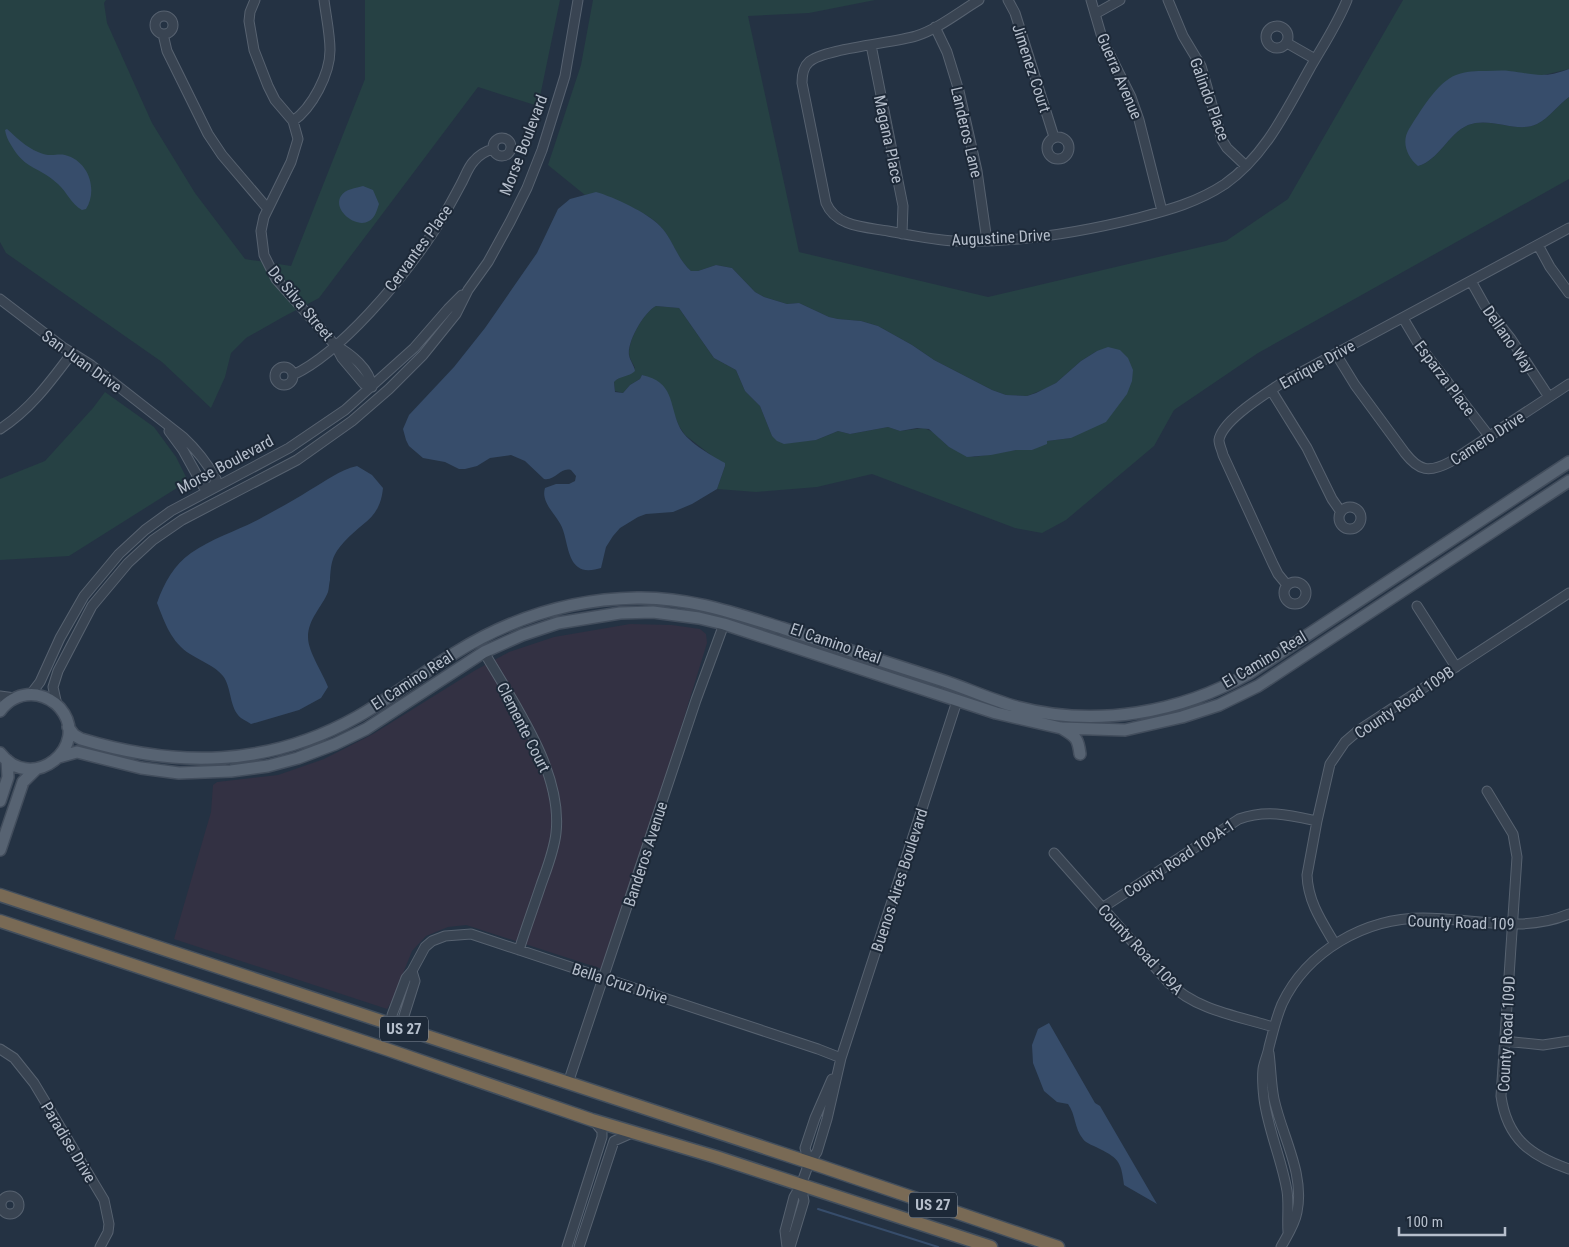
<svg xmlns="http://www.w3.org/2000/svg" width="1569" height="1247" viewBox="0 0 1569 1247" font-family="'Roboto Condensed',sans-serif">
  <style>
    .medical { fill: #333143 }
    .green { fill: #264144 }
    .water { fill: #374d6b }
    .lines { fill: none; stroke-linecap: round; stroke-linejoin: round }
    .stream { stroke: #374d6b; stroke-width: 2 }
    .minor-casing { stroke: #576270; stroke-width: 11 }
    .major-casing { stroke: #424d5c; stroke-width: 14 }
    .highway-casing { stroke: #434f5d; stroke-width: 15 }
    .minor { stroke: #394452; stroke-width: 9 }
    .major { stroke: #576372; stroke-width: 11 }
    .highway { stroke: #796a55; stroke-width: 12 }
    .labels { text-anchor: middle; stroke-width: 4; stroke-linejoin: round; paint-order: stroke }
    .shield { fill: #1d2938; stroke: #8892a0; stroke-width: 1 }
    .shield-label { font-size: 15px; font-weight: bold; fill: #b6bfcc }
    .street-label { font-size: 16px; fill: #b6bfcc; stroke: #1d2938 }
  </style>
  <rect width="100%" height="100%" fill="#243243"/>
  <path class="medical" d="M630 624 672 625 700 629 706 634 707 643 661 793 602 969 466 925 448 927 426 936 412 951 392 1001 387 1009 174 939 211 812 213 785 217 782 278 775 324 759 373 734 474 671 509 652 554 637Z"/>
  <path class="green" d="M0 0H106L104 3 107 23 152 123 195 193 245 259 291 266 365 79V0H560L538 106 478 87 319 298 283 317 246 338 231 353 225 377 211 408 162 362 6 253 0 242Z
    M593 0H875L809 13 748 16 799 252 988 297 1226 241 1288 199 1403 0H1569V69L1544 75H1528L1509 71 1470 72 1418 166C1439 160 1448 134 1468 125 1491 116 1517 134 1537 124 1549 118 1558 105 1569 97V179L1258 353 1174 410 1154 446 1066 520 1042 533 1015 528 872 474 817 487 756 492 717 489 725 466 685 435 679 426 661 384 642 375 640 379 630 385 623 393 615 391 614 381 635 368C633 363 629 358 629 353 629 339 644 312 656 306L679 308 714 358 736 370 745 391 760 406 772 436 790 443 799 441 816 440 838 431 850 434 888 427 900 431 924 428 933 432 949 447 974 457 1016 450H1032L1047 441 1071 438 1097 351 1081 361 1056 383 1047 388 1027 396 1006 395 992 390 934 360 912 345 878 326 861 321 838 319 829 317 799 303 787 304 764 297 755 292 732 268 716 265 698 271H691C677 259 673 240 660 226 649 214 632 208 617 201 603 195 601 191 585 195L548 165 581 65Z
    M105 392 154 427 176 457 188 481 69 556 0 560V479L45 461 93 408Z"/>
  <path class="water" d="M1569 69V97C1558 105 1549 118 1537 124 1517 134 1491 116 1468 125 1448 134 1439 160 1418 166 1407 157 1401 142 1409 129 1420 112 1437 82 1456 75 1466 71 1476 71 1486 71 1494 71 1502 70 1509 71 1535 74 1543 79 1569 69Z
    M7 129C17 138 26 147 38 152 51 158 56 153 65 155 89 161 98 190 86 209L82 210C71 204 67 192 58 184 39 166 26 171 11 145 8 140 6 136 5 130Z
    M363 186 373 190 379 204C377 210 375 218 369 221 356 229 332 210 341 196 345 189 356 188 363 186Z
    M596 192C614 197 648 213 660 226 673 239 677 259 691 271H698L716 265 732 268 755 292 764 297 787 304 799 303 829 317 838 319 861 321 878 326 912 345 934 360 992 390 1006 395 1027 396 1036 393 1056 383 1081 361 1097 351 1108 347 1120 350 1128 358 1133 370 1132 381 1127 394 1106 422 1071 438 1047 441V444L1032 450H1016L991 455 967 457 949 447 929 429 917 428 900 431 888 427 850 434 838 431 816 440 784 444 777 441 772 436 760 406 745 391 736 370 714 358 679 308 656 306C644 312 627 342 629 355 630 361 634 365 635 371 629 377 619 376 614 382L615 392 623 393 630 385 640 379 642 375C674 382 669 403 679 426 685 441 711 455 725 463V466L717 489 692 504 673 512 646 514 638 517 620 528 613 536 606 547 601 568C594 570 584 572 578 567 568 560 567 541 563 530 559 516 540 504 545 488L556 484H569L575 481 576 476 571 470C560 467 556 481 544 479L525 461 511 455 490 458 477 466 465 469H459L445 462 423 458 409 446 406 440 403 429 409 415 454 367 485 328 537 253 558 209 570 199Z
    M357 466 372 475 383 488C380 519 363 521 344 542 332 555 331 563 330 580 329 584 329 588 328 592 322 607 308 619 308 637 308 652 323 673 328 687L321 698 299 710 251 724C248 722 244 720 241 718 229 708 232 688 223 676 215 666 201 661 190 654 171 642 165 623 157 603 164 583 174 565 191 553 214 537 240 530 263 517 279 508 295 500 310 490 326 481 339 470 357 466Z
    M1049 1023 1095 1103 1100 1106 1157 1204 1124 1185C1121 1160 1118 1158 1096 1147 1092 1145 1086 1143 1083 1139 1074 1128 1076 1115 1068 1104L1057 1102 1044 1091 1033 1063 1032 1045 1038 1029Z"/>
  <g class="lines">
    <path class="stream" d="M818 1209 938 1247"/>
    <g class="minor-casing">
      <path id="minor" d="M255 0 250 12 249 21 254 50 268 86 275 100 293 121 298 139 291 162 264 217 261 231 264 255 276 279 335 345 342 358 364 384 372 387
        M979 0C959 12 938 29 916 36 893 43 822 49 809 62 803 67 802 75 802 83L826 203C836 227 865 227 888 231 910 235 932 240 955 241 1017 243 1078 233 1138 218 1169 210 1198 202 1225 184 1265 156 1286 111 1309 70 1322 47 1337 25 1347 0
        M1008 0 1015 13 1054 137
        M1091 0 1103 41 1131 97 1139 120 1162 211
        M1168 0 1183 36 1201 66 1222 140 1227 148 1246 166
        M1095 14 1120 0
        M155 25a9 9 0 1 1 18 0a9 9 0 1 1-18 0Z
        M1266 37a11 11 0 1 1 22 0a11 11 0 1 1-22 0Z
        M935 27 947 52 959 91 977 171 987 241
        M163 34 167 51 208 134 222 155 268 209
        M1287 43 1315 59
        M871 45 903 206 902 234
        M293 121C312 108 330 74 330 50 330 34 326 16 324 0
        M1047 148a11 11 0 1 1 22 0a11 11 0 1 1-22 0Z
        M493 147a9 9 0 1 1 18 0a9 9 0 1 1-18 0Z
        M1538 245 1550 267 1569 293
        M1471 281 1485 306 1511 339 1549 397
        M0 299 64 348 91 365 183 437C197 450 207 463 216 479L213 488
        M1403 318 1419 345 1489 436
        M335 345C351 354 370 369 372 387
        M1336 354 1355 385 1405 453C1419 471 1429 473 1450 462L1569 384
        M275 376a9 9 0 1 1 18 0a9 9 0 1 1-18 0Z
        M293 375C342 352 402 279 432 234 443 218 452 201 461 184 465 177 468 167 474 161 479 155 486 151 493 149
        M1271 390 1307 448 1332 499 1341 512
        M0 429C30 410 51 381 72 353
        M169 431 183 450 203 486 213 488
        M1339 518a11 11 0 1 1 22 0a11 11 0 1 1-22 0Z
        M1284 593a11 11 0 1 1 22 0a11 11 0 1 1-22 0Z
        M1287 585 1278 574 1273 564 1223 455C1222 450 1219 445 1219 440 1222 420 1267 393 1283 382L1569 228
        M1417 606 1456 667
        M484 652C514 704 563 772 556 833 554 851 547 868 541 885 534 906 526 928 519 950
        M30 695 40 682 60 638 84 596 119 554 145 530 171 511 289 448 345 410 414 348 448 309 462 295
        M0 696 15 698
        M57 705 53 687 58 671 92 606 128 563 153 540 182 520 297 460 352 421 389 389 423 355 456 314 468 290 488 262 510 222 527 188 542 150 565 76 578 0
        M1487 791 1513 834 1517 857 1501 1096C1507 1139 1531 1156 1569 1169
        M1054 853 1169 983C1196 1010 1238 1016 1273 1027
        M1102 908 1239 819C1266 809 1290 815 1317 821
        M1335 944C1322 922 1308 902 1307 875L1317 821 1330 764 1345 742 1359 730 1569 593
        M412 971 415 981 403 1019 394 1025 392 1015 406 978 412 971 425 947 432 941 445 936 471 934 818 1049 841 1058
        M1504 1041 1543 1045 1569 1041
        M0 1049 14 1058 34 1083 104 1200 109 1224 108 1232 100 1247
        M1269 1053C1271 1068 1271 1084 1274 1099 1282 1136 1305 1174 1297 1212 1295 1224 1287 1236 1281 1247
        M568 1083 696 700 724 624
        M809 1163 805 1148 815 1118 832 1079
        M1 1205a9 9 0 1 1 18 0a9 9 0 1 1-18 0Z
        M1288 1232C1287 1219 1289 1204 1287 1191 1282 1160 1268 1130 1264 1099 1263 1090 1262 1078 1263 1069 1264 1062 1268 1054 1269 1047 1273 1032 1276 1018 1282 1004 1307 951 1365 918 1423 918 1472 918 1522 934 1569 914
        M567 1247 602 1137V1131L593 1120
        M579 1247 614 1141 632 1133
        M787 1247 785 1231 794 1197 801 1185 809 1163 817 1152 827 1119 841 1058 957 701
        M790 1247 804 1201 801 1185"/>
    </g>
    <g class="major-casing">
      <path id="major" d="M0 711C9 699 22 693 37 695 46 697 54 701 60 708 92 746 32 795 0 753
        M68 727 74 735 81 739C177 768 268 767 357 717 391 698 422 673 455 653 511 618 572 599 637 598 688 597 734 613 782 628 835 646 888 663 941 680 966 688 991 700 1017 707 1096 728 1180 713 1250 673L1569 462
        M1063 729C1076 737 1078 738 1080 754
        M59 757 77 752 141 768 179 773 231 771 268 766 298 758 335 744 366 729 484 652 522 635 558 623 620 613 653 612 699 618 724 624 996 713 1061 728 1125 730 1182 717 1219 705 1258 686 1569 481
        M0 801 8 777 7 760
        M0 850 23 782 36 769"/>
    </g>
    <g class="highway-casing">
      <path id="highway" d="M0 895 823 1167 1058 1247
        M0 921 386 1049 592 1120 716 1157 991 1247"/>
    </g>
    <use href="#minor" class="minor"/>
    <use href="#major" class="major"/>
    <use href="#highway" class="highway"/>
  </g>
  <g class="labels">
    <g class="shield">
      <rect x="380" y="1016.5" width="48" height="25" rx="4"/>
      <rect x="909" y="1192.5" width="48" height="25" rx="4"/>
    </g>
    <g class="shield-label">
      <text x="404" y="1034">US 27</text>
      <text x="933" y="1210">US 27</text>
    </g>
    <g class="street-label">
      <text transform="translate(1032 68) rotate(72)" y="6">Jimenez Court</text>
      <text transform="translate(1120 76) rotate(67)" y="6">Guerra Avenue</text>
      <text transform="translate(1210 99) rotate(70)" y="6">Galindo Place</text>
      <text transform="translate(967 132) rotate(77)" y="6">Landeros Lane</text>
      <text transform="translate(889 139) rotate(78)" y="6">Magana Place</text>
      <text transform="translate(523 145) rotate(-69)" y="6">Morse Boulevard</text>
      <text transform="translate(1001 237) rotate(-3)" y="6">Augustine Drive</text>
      <text transform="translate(418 248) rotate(-54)" y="6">Cervantes Place</text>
      <text transform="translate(301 303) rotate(50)" y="6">De Silva Street</text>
      <text transform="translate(1509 339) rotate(55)" y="6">Dellano Way</text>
      <text transform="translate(82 361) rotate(36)" y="6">San Juan Drive</text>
      <text transform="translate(1317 364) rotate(-29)" y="6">Enrique Drive</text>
      <text transform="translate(1445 378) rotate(53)" y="6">Esparza Place</text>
      <text transform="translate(1487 438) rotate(-33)" y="6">Camero Drive</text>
      <text transform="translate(225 464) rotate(-28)" y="6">Morse Boulevard</text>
      <text transform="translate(836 643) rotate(19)" y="6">El Camino Real</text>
      <text transform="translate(1264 659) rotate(-31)" y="6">El Camino Real</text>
      <text transform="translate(412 680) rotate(-33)" y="6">El Camino Real</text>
      <text transform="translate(1404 702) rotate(-34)" y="6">County Road 109B</text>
      <text transform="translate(524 727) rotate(63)" y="6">Clemente Court</text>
      <text transform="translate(645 854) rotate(-72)" y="6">Banderos Avenue</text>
      <text transform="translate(1179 858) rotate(-33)" y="6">County Road 109A-1</text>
      <text transform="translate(899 880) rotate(-72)" y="6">Buenos Aires Boulevard</text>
      <text transform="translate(1461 922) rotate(2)" y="6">County Road 109</text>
      <text transform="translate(1141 949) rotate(47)" y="6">County Road 109A</text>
      <text transform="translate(620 983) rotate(18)" y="6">Bella Cruz Drive</text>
      <text transform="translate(1506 1034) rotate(-87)" y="6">County Road 109D</text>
      <text transform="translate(69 1142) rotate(59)" y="6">Paradise Drive</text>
    </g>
  </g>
  <path d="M1399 1227v8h106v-8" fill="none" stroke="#b6bfcc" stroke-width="2.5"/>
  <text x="1406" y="1227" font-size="15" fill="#b6bfcc" stroke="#1d2938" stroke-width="4" paint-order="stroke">100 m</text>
</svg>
